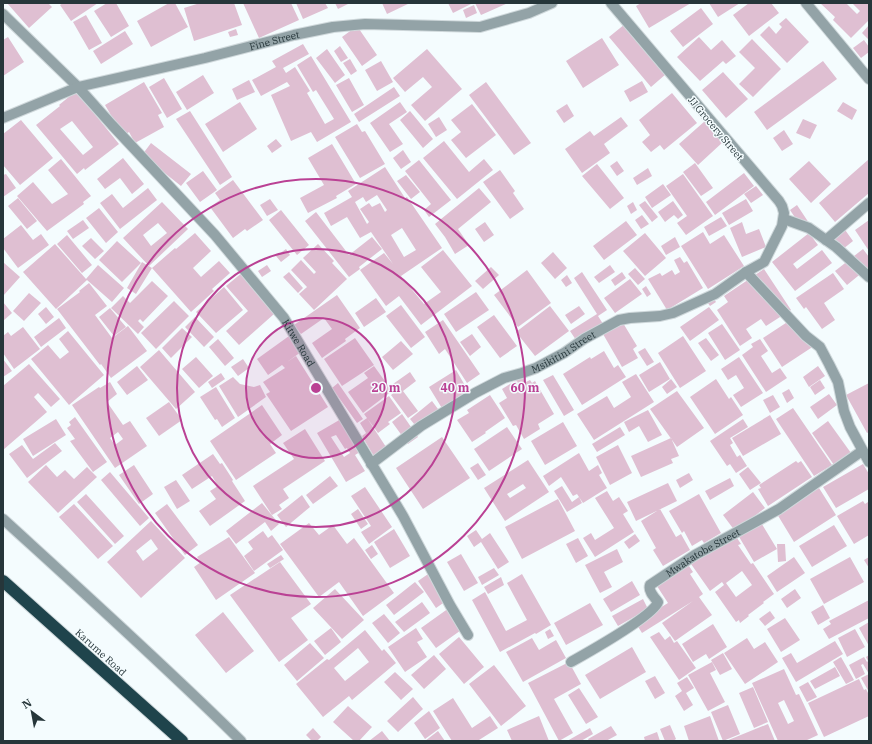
<svg xmlns="http://www.w3.org/2000/svg" width="872" height="744" viewBox="0 0 872 744" font-family="'IBM Plex Serif',serif">
  <style>
    .building { fill: #dfbfd2; fill-rule: evenodd }
    .lines { fill: none; stroke-linecap: round; stroke-linejoin: round }
    .minor-casing { stroke: #cfd8db; stroke-width: 12 }
    .highway-casing { stroke: #cfd8db; stroke-width: 14 }
    .minor { stroke: #93a3a7; stroke-width: 10 }
    .highway { stroke: #1f444c; stroke-width: 12 }
    .ring { fill: none; stroke: #ba4194; stroke-width: 2 }
    .labels { text-anchor: middle; stroke-width: 3; stroke-linejoin: round; paint-order: stroke }
    .street-label { font-size: 10px; fill: #26363a; stroke: #f4fcfe }
    .centre { fill: #ba4194; stroke: #f4fcfe; stroke-width: 2 }
    .ring-label { font-size: 12px; text-anchor: middle; font-weight: bold; fill: #ba4194; stroke: #f4fcfe; stroke-width: 3; stroke-linejoin: round; paint-order: stroke }
  </style>
  <rect width="100%" height="100%" fill="#f4fcfe"/>
  <path class="building" d="M7 3H48L52 7 29 28Z
    M63 3H98L71 21 60 5Z
    M107 3H116L129 26 111 37 94 11Z
    M169 3H175L188 27 151 47 137 21Z
    M200 3H234L242 25 194 41 184 8Z
    M243 3H291L299 20 259 38Z
    M296 3H325L328 8 303 19Z
    M335 3H350L338 9Z
    M382 3H410L387 14Z
    M448 3H473L453 13Z
    M475 3H508L481 15Z
    M641 3H691L649 28 636 6Z
    M709 3H740L718 17Z
    M749 3H771L779 13 749 36 733 15Z
    M820 3H846L857 14 860 11 853 4 854 3H869V20L851 38 833 20 835 17Z
    M474 5 477 13 466 18 463 10Z
    M701 8 713 24 683 47 670 31Z
    M86 15 102 43 89 50 73 22Z
    M786 18 809 42 787 63 760 35 769 26 776 34 782 27 779 24Z
    M625 24 666 74 651 87 609 37Z
    M869 25V40L862 33Z
    M357 26 377 55 362 66 342 37Z
    M236 29 238 35 230 37 228 32Z
    M125 31 133 44 101 64 93 51Z
    M8 37 24 62 3 76V40Z
    M699 37 711 50 722 40 736 56 726 64 723 61 700 81 677 57Z
    M602 38 619 65 583 88 566 61Z
    M752 39 781 69 753 97 739 84 755 68 739 52Z
    M864 40 869 47V52L861 58 853 48Z
    M303 44 309 54 283 68 286 73 295 67 310 91 307 93 325 124 334 119 316 90 313 92 297 65 311 56 351 122 317 142 311 132 291 141 271 95 290 86 287 82 261 96 252 80 276 67 272 61Z
    M340 46 348 58 341 62 334 51Z
    M327 49 345 75 335 83 316 58Z
    M427 49 462 89 425 121 411 105 432 87 423 77 405 92 393 78Z
    M350 59 357 71 351 75 343 63Z
    M381 61 393 82 377 91 365 70Z
    M823 61 837 79 767 130 754 112Z
    M723 72 748 99 726 118 702 90Z
    M203 75 214 93 187 110 176 92Z
    M164 78 182 109 167 118 149 87Z
    M349 78 364 105 352 112 336 85Z
    M249 80 255 92 237 100 232 89Z
    M642 81 648 92 630 102 624 91Z
    M144 82 162 113 158 115 164 127 135 143 129 132 123 136 105 105Z
    M486 82 531 143 514 155 469 95Z
    M394 87 400 96 359 122 354 114Z
    M76 91 119 144 85 170 84 168 77 174 36 125 60 106 59 105ZM72 121 93 147 83 155 60 129Z
    M672 93 697 123 664 150 660 145 651 152 642 142 650 135 639 120Z
    M240 102 257 129 223 152 205 124Z
    M400 102 407 112 389 124 403 144 390 152 370 123Z
    M843 102 857 110 852 120 837 111Z
    M472 104 496 135 466 158 451 140 461 132 451 120Z
    M567 104 574 116 564 123 556 111Z
    M190 111 232 177 220 185 176 119Z
    M410 111 433 139 423 148 400 120Z
    M439 117 447 130 436 137 428 124Z
    M621 117 628 126 604 144 610 153 582 173 565 149 590 131 594 136Z
    M803 119 817 125 810 139 796 133Z
    M21 120 53 158 20 185 3 165V134Z
    M705 121 723 142 698 165 679 144Z
    M357 124 362 132 365 131 385 164 360 178 335 137Z
    M784 130 793 144 782 151 773 138Z
    M276 139 282 146 272 153 267 146Z
    M444 141 469 172 484 159 493 170 457 199 423 158Z
    M151 143 191 174 181 186 142 155Z
    M332 144 356 184 336 196 337 198 308 213 300 198 324 185 308 158Z
    M403 150 411 162 401 169 393 158Z
    M123 158 144 184 132 194 120 178 105 189 97 179Z
    M61 159 91 196 83 202 84 204 47 231 17 196 33 182 52 204 68 194 48 170Z
    M869 159V193L835 222 819 203Z
    M419 160 451 200 429 217 424 210 431 204 405 171Z
    M617 161 624 171 617 176 610 166Z
    M809 161 831 184 811 203 789 179Z
    M695 163 713 188 701 196 683 172Z
    M597 164 624 198 610 209 582 176Z
    M385 167 405 198 407 197 442 248 401 276 404 280 424 304 441 292 421 267 443 250 472 286 421 325 399 296 386 306 360 270 384 253 393 264 371 232 360 238 347 217 331 226 324 213 352 197 348 191ZM377 195 387 210 385 212 380 203 372 207 369 203 360 209 369 222 367 224 355 202 363 197 366 202ZM402 228 416 250 404 257 391 235Z
    M648 168 652 176 637 185 633 178Z
    M500 170 515 191 513 193 524 209 510 219 483 182Z
    M203 171 217 190 200 202 186 183Z
    M744 173 754 186 715 215 706 202Z
    M6 174 16 188 3 197V175Z
    M683 174 713 216 686 235 677 223 687 216 666 186Z
    M406 175 420 192 411 199 397 181Z
    M233 180 263 220 247 231 245 229 233 238 210 207 220 200 215 193Z
    M663 184 671 195 652 208 645 197Z
    M756 186 763 195 751 203 744 194Z
    M148 188 157 200 120 229 100 203 112 194 123 208Z
    M479 188 491 202 458 229 469 245 455 254 445 237 435 224Z
    M18 198 37 221 27 229 8 206Z
    M270 199 278 210 267 216 260 205Z
    M746 199 753 211 729 225 722 213Z
    M645 201 658 217 652 222 639 205Z
    M673 201 683 215 678 219 674 215 665 222 658 212Z
    M162 202 188 229 149 266 123 238ZM158 223 167 233 151 246 143 235Z
    M633 202 637 210 631 214 627 206Z
    M797 205 809 223 802 228 790 210Z
    M99 208 118 232 106 243 86 218Z
    M281 210 309 245 297 255 269 220Z
    M316 212 349 255 372 237 382 249 359 267 360 269 349 277 305 221Z
    M642 215 649 224 641 229 635 220Z
    M721 217 727 226 709 236 704 227Z
    M83 220 89 228 73 239 67 231Z
    M869 220V251L855 230Z
    M626 221 637 235 604 260 593 246Z
    M485 222 494 235 484 242 475 229Z
    M742 222 746 234 759 229 766 247 742 257 730 228Z
    M21 225 33 240 41 234 49 245 18 268 3 248V239Z
    M843 227 853 241 843 249 832 235Z
    M703 232 710 244 724 235 744 266 708 289 681 246Z
    M195 233 211 251 193 268 201 277 219 261 230 273 212 289 214 291 191 312 152 268 175 248 176 249Z
    M645 233 666 258 645 276 623 251Z
    M809 233 818 245 793 264 797 269 822 250 832 263 795 291 772 262Z
    M67 235 92 265 82 273 57 244Z
    M675 237 680 247 666 255 661 246Z
    M91 238 104 251 95 259 82 246Z
    M117 241 141 263 122 282 99 260Z
    M55 244 86 279 98 265 124 288 112 302 87 280 56 309 23 272Z
    M318 244 334 261 332 263 347 279 314 310 299 294 307 287 291 270 301 260 314 274 316 272 303 258Z
    M286 249 290 255 281 262 276 256Z
    M863 249 869 257V267L847 285 835 271Z
    M553 252 567 268 555 279 541 263Z
    M680 257 684 263 687 261 703 288 667 310 648 279 660 273 662 276 672 270 675 275 680 272 674 260Z
    M3 262 20 277 3 296Z
    M142 262 152 268 136 294 127 288Z
    M267 265 271 271 262 277 258 271Z
    M610 265 615 272 599 283 594 277Z
    M491 267 499 275 483 289 475 281Z
    M635 268 645 279 638 285 628 274Z
    M764 269 791 310 766 326 761 319 746 329 752 338 740 346 717 310 728 302 724 296Z
    M527 270 551 303 518 327 494 295Z
    M243 272 270 304 268 307 274 314 239 345 226 331 248 311 226 286Z
    M289 272 303 288 298 293 283 277Z
    M582 272 607 310 598 316 605 327 578 343 570 331 597 314 574 278Z
    M622 272 626 278 615 286 611 280Z
    M833 273 844 289 824 303 835 320 822 329 806 307 804 309 796 298Z
    M567 275 572 283 566 287 561 280Z
    M630 279 642 294 615 313 604 298Z
    M152 281 168 296 143 322 140 319 138 321 144 327 138 334 111 308 123 296 130 303Z
    M89 283 107 306 95 315 112 338 128 326 147 351 111 378 101 364 100 365 57 309 80 292 79 291Z
    M646 286 651 294 647 297 642 289Z
    M224 287 243 310 216 333 196 312Z
    M476 292 489 310 456 332 444 314Z
    M29 293 41 303 24 321 13 311Z
    M337 295 360 328 345 339 346 341 322 358 312 343 332 329 324 318 301 334 294 325Z
    M711 295 716 302 710 306 705 299Z
    M376 298 386 312 364 327 355 313Z
    M174 301 189 316 156 349 141 333Z
    M3 302 12 313 3 321Z
    M401 305 425 337 411 348 386 316Z
    M550 306 569 331 535 356 516 332Z
    M579 306 585 314 571 324 565 315Z
    M46 307 54 317 46 324 38 314Z
    M709 307 719 320 690 341 680 327Z
    M110 308 126 327 114 336 99 317Z
    M494 315 517 346 500 358 477 327Z
    M195 317 214 337 204 347 185 327Z
    M795 317 814 346 782 367 763 338Z
    M59 318 66 328 41 347 34 337Z
    M443 320 480 374 467 383 445 349 439 354 425 332Z
    M623 323 637 346 633 349 638 358 622 367 603 334Z
    M722 324 740 350 725 360 708 333Z
    M23 327 40 349 14 369 3 353V336L8 332 11 336Z
    M182 328 192 337 171 358 162 348Z
    M68 331 104 375 69 405 31 359 48 345 60 359 69 352 59 339Z
    M472 334 481 347 470 356 460 342Z
    M289 336 301 352 287 362 296 356 328 407 291 431 266 394 270 392 263 382 285 368 282 365 268 375 257 359Z
    M683 336 706 371 680 388 658 353Z
    M355 338 374 365 342 386 324 359Z
    M706 338 719 355 711 361 698 343Z
    M218 339 234 358 225 366 209 347Z
    M760 339 768 351 761 356 772 373 780 368 787 378 766 392 742 355 753 347 751 344Z
    M401 341 413 354 393 370 382 357Z
    M645 348 654 362 647 366 638 352Z
    M159 350 195 392 176 409 140 367Z
    M604 351 614 368 618 365 626 377 582 405 563 374 590 357 591 359Z
    M196 357 213 376 199 388 182 369Z
    M739 357 763 393 741 407 733 395 744 388 736 375 728 380 721 369Z
    M3 359 12 371 3 377Z
    M243 359 249 368 238 376 231 367Z
    M660 362 670 379 649 392 639 375Z
    M29 364 60 399 51 407 38 393 34 397 47 412 3 450V386Z
    M137 366 148 380 127 395 117 382Z
    M374 366 392 391 363 413 348 392 368 378 364 373Z
    M818 366 825 376 809 387 803 377Z
    M456 370 470 394 443 410 429 387Z
    M410 372 416 381 403 391 418 411 408 418 391 395 397 390 393 384Z
    M221 373 225 379 212 388 208 382Z
    M636 374 654 402 594 440 577 414 607 396 614 408 631 397 622 382Z
    M553 375 574 410 564 416 543 380Z
    M523 376 526 382 530 380 532 383 535 381 554 414 538 424 540 429 524 439 516 425 513 426 499 403 507 398 502 389Z
    M233 377 240 384 254 387 260 385 266 397 238 417 219 386Z
    M671 379 677 387 667 394 662 387Z
    M716 379 729 399 731 397 743 415 715 434 690 397Z
    M820 380 825 388 815 395 810 387Z
    M110 382 117 394 107 402 123 425 130 421 147 446 115 468 72 405 99 387 100 388ZM118 432 123 439 115 445 110 438Z
    M338 383 363 419 357 423 332 388Z
    M869 383V432L867 433 846 395Z
    M216 387 235 418 222 427 217 419 215 420 200 397Z
    M789 389 794 398 787 403 782 393Z
    M677 391 704 428 677 447 650 409Z
    M829 394 837 405 818 419 810 407Z
    M490 395 505 418 485 432 486 433 472 442 457 420 469 413 467 410Z
    M773 395 780 407 770 413 763 400Z
    M389 396 401 413 388 422 390 424 378 433 364 414Z
    M432 401 441 413 419 430 410 419Z
    M169 402 182 420 159 436 146 418Z
    M262 405 282 435 270 444 276 453 236 480 210 441Z
    M793 408 832 465 814 476 776 419Z
    M648 410 662 435 648 442 639 426 629 432 624 422Z
    M402 414 418 437 408 444 392 422Z
    M770 415 781 434 743 456 732 438Z
    M75 417 107 462 93 472 70 441 75 439 67 428 71 425 69 422Z
    M367 418 388 450 375 458 362 436 366 433 360 423Z
    M56 419 66 435 33 456 23 439Z
    M341 419 360 452 355 455 365 471 346 482 317 433ZM336 435 345 449 347 448 350 453 344 457 331 437Z
    M743 419 748 427 730 438 733 443 730 445 737 457 740 455 747 466 736 473 730 464 727 466 710 441Z
    M828 421 851 453 834 465 812 433Z
    M563 422 577 446 545 465 531 441Z
    M507 427 522 449 489 471 474 449Z
    M620 427 625 435 597 452 592 444Z
    M305 429 325 461 283 489 289 498 279 505 282 509 272 515 253 486 294 459 283 443Z
    M442 437 470 478 423 509 396 468Z
    M671 438 679 456 671 459 673 463 641 477 631 456Z
    M55 443 62 451 27 478 9 454 22 445 33 459Z
    M618 445 632 473 610 485 596 457Z
    M579 453 589 471 598 465 602 473 599 475 607 488 583 503 577 494 573 496 561 477 549 486 543 476Z
    M213 454 220 464 222 463 233 480 232 481 245 501 210 526 199 511 216 499 210 491 218 486 212 476 192 489 182 475Z
    M528 460 549 492 505 521 484 488ZM523 484 526 488 510 498 507 494Z
    M796 461 798 463 801 461 812 477 768 506 758 489 761 488 759 485Z
    M478 463 486 475 478 480 470 468Z
    M863 464 869 474V489L836 508 823 487Z
    M46 465 57 477 65 470 74 479 87 467 97 477 58 513 28 482Z
    M134 465 153 494 139 504 119 475Z
    M748 467 761 483 750 490 739 474Z
    M110 472 149 518 140 526 101 480Z
    M689 473 693 480 680 488 676 480Z
    M330 476 338 486 313 504 306 495Z
    M730 478 734 486 710 500 705 491Z
    M176 480 190 501 177 509 164 487Z
    M668 483 677 501 636 521 627 502Z
    M562 486 572 502 579 497 582 503 567 512 554 491Z
    M365 487 392 527 369 544 361 532 371 526 351 496Z
    M819 488 836 515 794 542 777 514Z
    M607 491 613 501 619 497 628 511 623 514 634 532 595 557 583 538 591 533 595 540 614 528 595 498Z
    M753 492 765 508 735 531 723 515Z
    M86 494 124 536 115 544 77 502Z
    M699 494 721 533 704 543 702 540 692 546 684 531 682 533 669 511Z
    M302 495 310 507 286 527 277 515Z
    M558 499 575 531 522 559 505 527Z
    M863 501 865 504 868 502 869 503V535L854 544 837 516Z
    M262 503 279 524 271 531 265 522 236 544 226 531Z
    M74 504 113 546 98 559 59 517Z
    M167 504 198 545 185 555 155 513Z
    M358 509 368 524 361 529 351 514Z
    M660 509 676 537 681 534 690 550 663 566 653 550 656 548 641 521Z
    M151 521 185 558 141 598 107 562ZM151 539 158 549 143 561 136 551Z
    M760 521 777 549 754 562 738 535Z
    M309 523 319 535 333 525 347 544 354 538 394 593 363 616 339 582 319 597 280 544Z
    M834 525 847 546 812 567 799 546Z
    M394 529 410 556 390 568 374 542Z
    M476 530 482 539 490 533 509 562 498 569 481 542 474 547 467 536Z
    M263 531 268 538 272 535 283 550 254 571 244 556 253 549 248 542Z
    M635 534 640 541 629 549 624 542Z
    M229 537 255 573 216 600 194 567 201 562 197 557Z
    M730 537 732 541 737 538 741 544 738 545 751 564 753 563 774 594 763 602 764 603 748 615 749 616 740 623 739 620 736 622 715 592 724 585 722 582 710 591 691 564ZM742 571 752 585 736 597 726 583Z
    M578 538 588 556 576 563 566 544Z
    M777 544H785L786 561 778 562Z
    M372 545 378 554 371 559 365 550Z
    M617 549 623 562 604 572 612 587 600 593 585 565Z
    M461 554 478 583 464 591 447 562Z
    M281 555 284 559 270 568 267 564Z
    M794 557 805 573 777 592 767 576Z
    M850 557 864 582 824 604 810 579Z
    M869 557V568L864 560Z
    M280 562 311 604 291 618 308 640 279 662 230 595Z
    M687 563 693 572 690 574 703 594 699 597 712 615 675 641 662 623 693 601 642 633 637 625 645 617 668 603 655 583Z
    M494 568 499 575 482 585 478 577Z
    M431 572 449 599 436 608 418 581Z
    M522 574 551 625 536 634 535 633 500 652 472 600 485 592 506 631 527 620 507 583Z
    M501 577 504 585 488 594 484 587Z
    M632 581 640 595 611 612 603 599Z
    M415 582 424 592 394 615 386 605Z
    M335 589 364 620 342 639 313 608Z
    M795 589 801 598 787 608 781 599Z
    M643 599 648 609 618 626 612 616Z
    M869 600V618L829 639 823 629 831 624 829 621Z
    M422 602 430 613 404 632 395 622Z
    M590 603 603 625 566 645 554 623Z
    M823 605 830 618 818 625 811 612Z
    M449 608 464 628 436 648 421 628Z
    M770 611 775 618 765 626 759 619Z
    M223 612 254 651 226 673 195 635Z
    M384 614 400 633 388 643 372 623Z
    M785 618 800 640 781 652 767 629Z
    M869 622V646L859 628Z
    M713 624 727 647 709 659 706 654 693 662 682 644Z
    M331 628 341 642 325 655 314 641Z
    M416 628 423 639 417 642 427 657 405 672 388 647Z
    M550 629 554 636 548 639 545 632Z
    M855 629 865 647 847 657 838 638Z
    M365 630 382 651 384 649 396 663 352 700 349 696 323 717 296 684 327 659 329 660ZM358 648 369 662 345 681 334 668Z
    M659 632 665 640 670 636 674 643 677 641 696 668 679 680 650 637Z
    M459 637 484 667 464 684 439 654Z
    M532 638 539 650 556 640 566 658 523 682 506 652Z
    M747 638 754 649 765 642 778 662 745 684 724 653Z
    M835 641 843 654 796 682 782 658 791 653 797 663Z
    M310 643 324 658 297 681 284 665Z
    M632 647 646 672 600 699 585 675Z
    M723 653 732 669 720 675 711 660Z
    M434 655 446 669 424 689 411 675Z
    M869 655V692L861 678 869 674 863 664 861 665 865 674 856 679 849 665 864 657 867 662 868 661 866 657Z
    M841 657 854 680 846 684 833 662Z
    M569 662 581 684 554 699 573 733 559 741 528 683Z
    M712 662 716 670 710 673 725 702 708 711 688 675Z
    M494 665 526 706 501 726 469 684Z
    M835 667 840 676 815 689 810 681Z
    M784 669 796 695 799 694 818 735 805 741H778L752 683ZM784 700 794 721 788 724 778 703Z
    M395 672 413 689 401 700 384 682Z
    M655 676 665 693 655 699 645 681Z
    M687 677 694 688 686 693 693 705 684 711 675 696 682 691 677 683Z
    M859 679 864 690 866 689 869 695V716L824 737 808 703Z
    M808 682 817 697 807 702 799 687Z
    M753 687 768 722 754 728 739 693Z
    M579 688 598 717 586 724 568 695Z
    M413 697 423 709 398 732 387 721Z
    M453 698 472 728 490 716 498 728 479 740V741H452L433 711Z
    M728 705 740 734 723 741 711 712Z
    M348 706 372 727 359 741H354L333 722Z
    M429 711 440 728 425 739 414 723Z
    M539 716 549 741H512L507 730Z
    M710 716 719 741H689L684 726Z
    M768 724 775 741H726Z
    M670 725 676 739 673 741H665L660 729Z
    M611 726 617 735 606 741H589L588 739Z
    M313 728 321 737 317 741H312L306 735Z
    M590 728 593 734 581 741H567Z
    M382 731 390 741H369Z
    M438 731 445 741H425Z
    M657 732 660 741H645L644 737Z"/>
  <g class="lines">
    <g class="minor-casing">
      <g id="minor">
        <path d="M806 3 869 79"/>
        <path id="s1" d="M3 14 78 87 112 125 215 235 284 318 403 516 450 605 468 635"/>
        <path id="s2" d="M3 118 78 87 205 58 294 35 333 27 365 24 480 27 529 13 552 3"/>
        <path d="M784 219 809 228 836 247 869 277"/>
        <path d="M826 240 869 203"/>
        <path d="M746 272 806 336 820 347 829 364 838 382 844 411 850 427 869 462"/>
        <path id="s3" d="M371 464 421 426 475 393 504 378 522 373 536 368 564 353 584 339 619 320 630 318 660 316 673 313 715 294 746 272 764 262 782 226 784 213 782 206 779 201 611 3"/>
        <path d="M3 519C83 592 164 665 241 741"/>
        <path id="s4" d="M571 662C587 653 653 616 658 602 654 597 648 591 650 585L695 555 779 509 862 451"/>
      </g>
    </g>
    <g class="highway-casing">
      <path id="highway" d="M3 581 182 741"/>
    </g>
    <use href="#minor" class="minor"/>
    <use href="#highway" class="highway"/>
  </g>
  <circle cx="316" cy="388" r="70" fill="#ba4194" fill-opacity=".12"/>
  <g class="ring">
    <circle cx="316" cy="388" r="70"/>
    <circle cx="316" cy="388" r="139"/>
    <circle cx="316" cy="388" r="209"/>
  </g>
  <g class="labels">
    <g class="street-label">
      <text dy="4" stroke="none"><textPath href="#s2" startOffset="283">Fine Street</textPath></text>
      <text transform="translate(716 128) rotate(50)" y="4">JJ Grocery Street</text>
      <text dy="4" stroke="none"><textPath href="#s1" startOffset="443">Kitwe Road</textPath></text>
      <text dy="4" stroke="none"><textPath href="#s3" startOffset="224">Msikitini Street</textPath></text>
      <text dy="4" stroke="none"><textPath href="#s4" startOffset="188">Mwakatobe Street</textPath></text>
      <text transform="translate(101 652) rotate(42)" y="4">Karume Road</text>
    </g>
  </g>
  <circle cx="316" cy="388" r="6" class="centre"/>
  <g class="ring-label">
    <text x="386" y="392">20 m</text>
    <text x="455" y="392">40 m</text>
    <text x="525" y="392">60 m</text>
  </g>
  <rect width="872" height="744" fill="none" stroke="#26363a" stroke-width="8"/>
  <g transform="translate(32 712) rotate(328)" stroke="#f4fcfe" stroke-width="3" paint-order="stroke">
  <path d="M0-3L7 15L0 10L-7 15Z" fill="#26363a"/>
  <text y="-6" font-size="11" font-weight="bold" text-anchor="middle" fill="#26363a">N</text>
  </g>
</svg>
